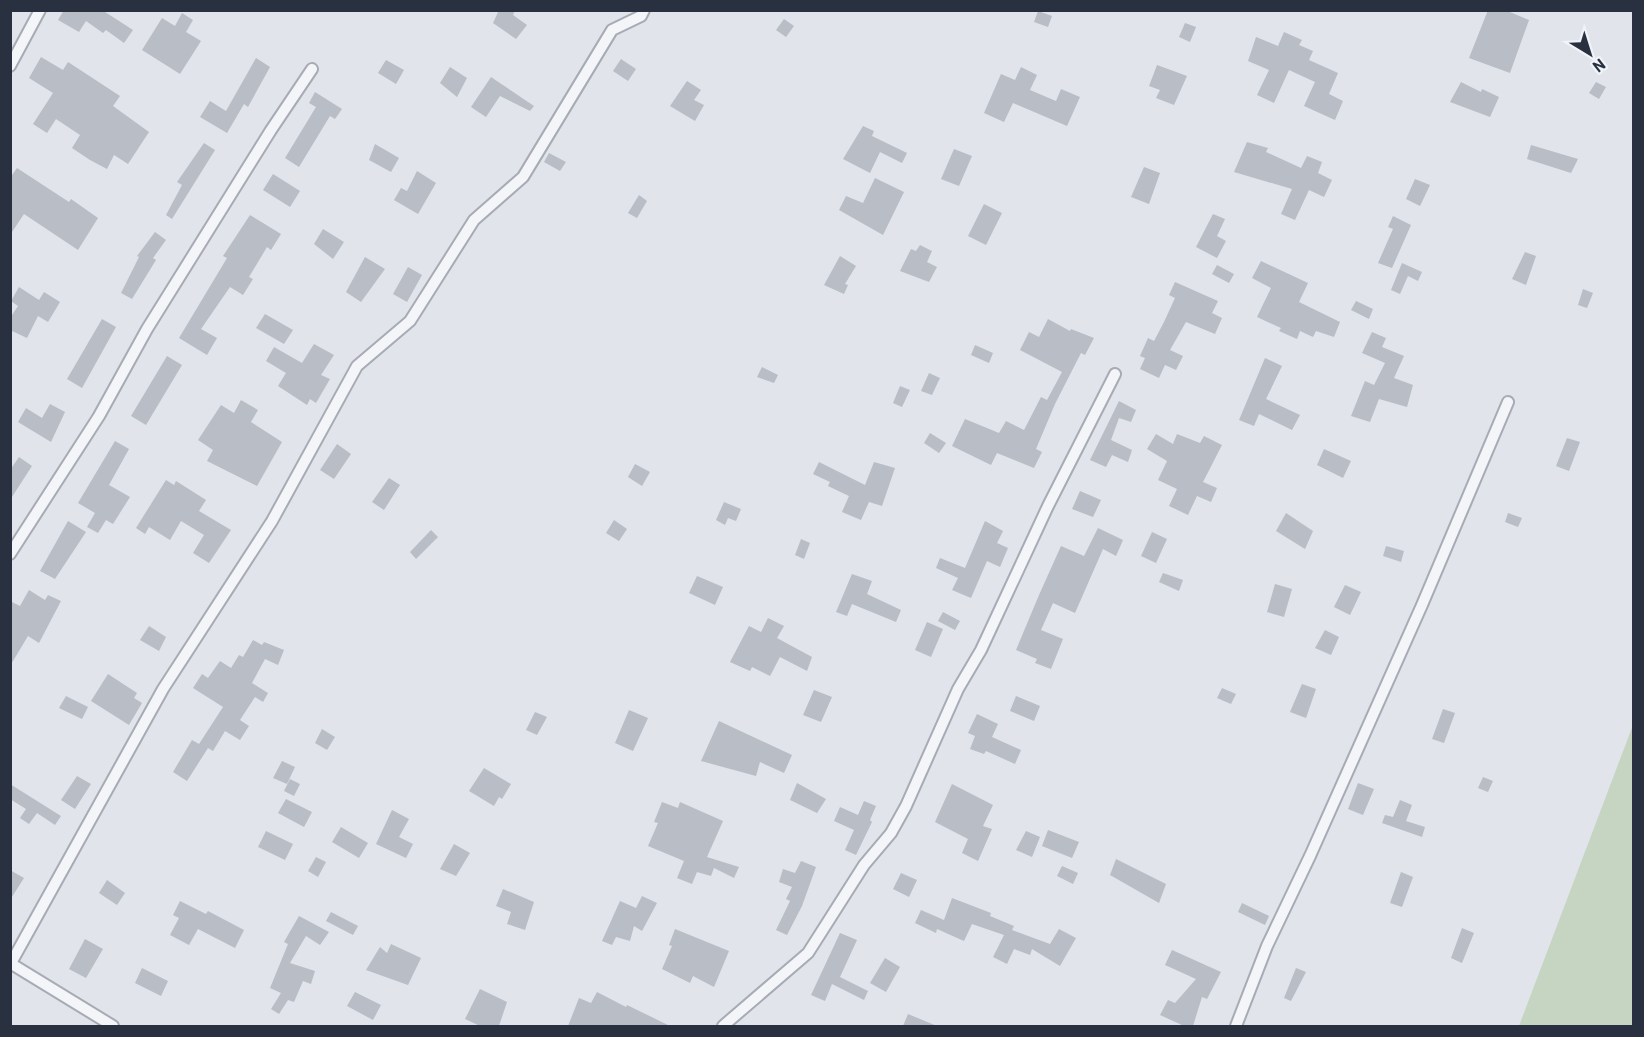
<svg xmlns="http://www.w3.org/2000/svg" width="1644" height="1037" viewBox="0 0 1644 1037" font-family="Barlow,sans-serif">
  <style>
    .green { fill: #c6d4c2 }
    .building { fill: #b8bdc6 }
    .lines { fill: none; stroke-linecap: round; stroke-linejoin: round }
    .minor-casing { stroke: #a6abb4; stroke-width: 14 }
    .path { stroke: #bec2c8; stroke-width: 2; stroke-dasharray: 4.5 4.5; stroke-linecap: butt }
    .minor { stroke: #f3f5f8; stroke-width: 10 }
  </style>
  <rect width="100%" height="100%" fill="#e1e4ea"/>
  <path class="green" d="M1633 725V1026H1519Z"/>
  <path class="building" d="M64 10H102L133 30 124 43 106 30 103 33 86 21 79 32 58 20Z
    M499 10H515L513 15 527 25 516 39 493 23Z
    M1488 10H1505L1529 20 1510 73 1469 58Z
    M1038 11 1052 16 1048 27 1034 22Z
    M182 13 193 20 186 32 201 41 180 74 142 50 162 18 175 26Z
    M784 19 794 26 786 37 776 30Z
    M1185 23 1196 27 1190 42 1179 37Z
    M1284 32 1302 40 1299 45 1313 51 1309 60 1338 73 1329 94 1343 101 1335 120 1304 106 1315 82 1289 70 1274 103 1257 95 1269 70 1248 61 1256 37 1278 46Z
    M41 57 63 70 68 62 120 96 113 106 149 132 128 164 114 155 107 169 90 160 72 148 80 135 56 119 47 133 33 124 53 93 29 78Z
    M256 58 270 67 248 107 244 104 227 133 200 117 210 101 226 111Z
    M621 59 636 69 628 81 613 71Z
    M386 60 404 70 396 84 378 73Z
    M1157 65 1187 76 1174 105 1156 98 1160 90 1149 86Z
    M450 67 467 78 457 97 440 83Z
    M1021 67 1037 75 1030 90 1056 101 1061 89 1080 97 1067 126 1013 103 1004 122 984 113 1001 74 1015 80Z
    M491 77 534 106 530 111 500 96 486 117 471 107Z
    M687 81 701 90 694 100 704 105 695 121 670 106Z
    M1461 82 1481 92 1482 89 1499 97 1490 117 1450 102Z
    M1596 82 1606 87 1599 99 1589 93Z
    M315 92 342 109 335 119 330 116 299 167 285 158 316 107 309 103Z
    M863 126 874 131 872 136 907 153 902 163 880 152 870 173 843 159Z
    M1247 142 1268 148 1266 152 1301 168 1307 156 1322 162 1318 173 1332 180 1324 197 1309 190 1295 220 1281 214 1292 189 1234 172Z
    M204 143 215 150 172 219 166 215 182 185 177 182Z
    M375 144 399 158 391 172 369 160Z
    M1531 145 1578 159 1571 173 1527 159Z
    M954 149 972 156 959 186 941 179Z
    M549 153 566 162 560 171 544 162Z
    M1144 167 1160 173 1149 204 1131 197Z
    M17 168 69 202 71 199 98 218 78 250 24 214 10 235V178Z
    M417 171 436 183 418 214 394 200 401 188 407 191Z
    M273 174 300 191 290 207 263 190Z
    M875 178 904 192 883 235 839 210 846 196 863 203Z
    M1415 179 1430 185 1420 206 1406 199Z
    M639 195 647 201 637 218 628 213Z
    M984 204 1002 213 986 245 968 236Z
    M1213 214 1225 219 1217 236 1226 241 1217 258 1196 247Z
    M250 215 281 234 271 250 267 247 249 277 253 279 243 295 230 287 201 329 217 338 207 355 179 338 227 258 223 256Z
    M1393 216 1411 225 1392 268 1378 263 1393 229 1388 227Z
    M323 229 344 242 333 259 314 244Z
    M155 232 166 240 153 258 156 260 132 299 121 293 139 257 137 256Z
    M920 245 932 251 927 262 937 267 929 282 900 271 911 249 916 251Z
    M1525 252 1536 256 1526 285 1512 279Z
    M840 256 856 266 845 284 848 285 844 294 824 285Z
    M365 257 385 269 361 302 346 292Z
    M1261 261 1308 283 1299 302 1340 322 1334 337 1316 331 1313 337 1300 331 1297 339 1279 331 1281 328 1257 317 1271 288 1252 278Z
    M1402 263 1422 272 1418 281 1408 276 1400 294 1391 290Z
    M1217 265 1234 274 1229 283 1212 274Z
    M408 267 422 275 407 302 393 294Z
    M1175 282 1218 301 1212 313 1222 318 1215 334 1186 322 1170 350 1183 356 1176 370 1165 365 1159 378 1140 369 1145 358 1140 356 1148 338 1154 341 1164 322 1175 298 1169 295Z
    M19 287 39 300 44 292 60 302 48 322 38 316 27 338 10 330V318L18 306 11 301Z
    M1583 289 1593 293 1587 308 1578 305Z
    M1356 301 1373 309 1369 319 1351 310Z
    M265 314 293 330 284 344 256 328Z
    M102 319 116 327 82 388 67 379Z
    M1048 319 1070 331 1071 329 1094 338 1085 355 1081 353 1055 404 1036 449 1042 452 1034 468 997 453 991 465 952 446 965 419 999 433 1006 421 1024 430 1041 397 1047 400 1062 372 1020 350 1029 332 1039 337Z
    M1372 332 1386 338 1382 347 1404 356 1394 378 1413 385 1407 407 1379 399 1370 422 1351 416 1365 381 1374 385 1385 363 1362 353Z
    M314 344 334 355 321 375 330 379 316 403 310 399 307 405 278 386 286 373 266 361 274 347 302 363Z
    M975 345 993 353 989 363 971 355Z
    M167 356 182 365 146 425 131 416Z
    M1265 358 1282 366 1266 399 1300 415 1292 430 1259 414 1254 426 1239 420Z
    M762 367 778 375 774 383 757 377Z
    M929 373 940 378 932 395 921 391Z
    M900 386 910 390 902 407 893 403Z
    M241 400 258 410 251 422 282 442 257 486 207 461 213 450 198 440 221 405 234 413Z
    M1119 401 1136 410 1131 422 1119 418 1111 440 1132 450 1128 462 1112 455 1106 467 1090 460Z
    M50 404 65 412 51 442 18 422 26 408 42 418Z
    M930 433 946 443 939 453 924 443Z
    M1156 434 1173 444 1177 434 1200 443 1204 436 1222 445 1203 482 1217 488 1211 502 1197 496 1188 515 1169 506 1177 489 1158 480 1167 461 1147 449Z
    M1567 438 1580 442 1569 471 1556 466Z
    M115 441 129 449 109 485 130 497 113 524 106 520 98 533 87 527 95 513 78 503Z
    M337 444 351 454 334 479 320 470Z
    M1324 449 1351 461 1343 478 1317 465Z
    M19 457 32 466 10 500V470Z
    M819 462 865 485 874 462 895 468 882 506 869 502 861 520 842 512 849 496 828 486 830 482 813 474Z
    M635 464 650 472 642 486 628 477Z
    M389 478 400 485 384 510 372 502Z
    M166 480 174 485 176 481 206 500 199 511 231 530 209 563 193 553 204 535 181 521 170 540 149 527 145 534 136 528Z
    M1080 491 1101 500 1093 517 1072 509Z
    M724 502 741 509 736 521 728 518 725 525 716 520Z
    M1286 513 1313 531 1305 549 1276 531Z
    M1508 513 1522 518 1518 527 1505 522Z
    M614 520 627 529 619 541 606 533Z
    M68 521 86 532 55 579 40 571Z
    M985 521 1003 531 997 543 1008 548 1000 567 987 561 971 598 952 590 958 578 936 568 940 558 965 568Z
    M1098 528 1123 540 1116 556 1103 549 1075 613 1053 603 1041 630 1063 639 1051 669 1035 663 1037 659 1016 650 1039 595 1061 546 1084 556Z
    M431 530 438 537 416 559 410 552Z
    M1152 532 1167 539 1156 563 1141 556Z
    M801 539 810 543 804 559 795 555Z
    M1386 546 1404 551 1401 562 1383 556Z
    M1163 573 1183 580 1179 591 1159 582Z
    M852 574 872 581 867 594 901 610 896 622 852 604 847 616 836 612Z
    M697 576 723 587 715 605 689 593Z
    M1275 584 1292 589 1284 617 1267 612Z
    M1345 585 1361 592 1350 615 1334 607Z
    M29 590 45 600 48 595 61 601 39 643 28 636 10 666V601L20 606Z
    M943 612 960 621 955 630 938 621Z
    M768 618 784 626 777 638 812 657 807 671 780 657 770 676 752 667 750 671 730 662 749 626 761 632Z
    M927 622 943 629 931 657 915 650Z
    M149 626 166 637 159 651 140 640Z
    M1325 630 1339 637 1331 655 1315 648Z
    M253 640 262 645 264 642 284 650 278 665 265 659 252 683 268 693 263 702 255 697 240 720 249 726 240 740 225 731 213 751 208 748 187 781 173 772 192 740 199 744 223 707 193 688 202 674 208 678 220 661 231 668 239 655 243 657Z
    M108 674 137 693 134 698 142 703 129 725 91 701Z
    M1302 684 1316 689 1306 718 1290 712Z
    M1222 688 1236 694 1231 704 1217 698Z
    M814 690 832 697 821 722 803 715Z
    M66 696 88 707 82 719 59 708Z
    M1016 696 1040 706 1034 721 1010 711Z
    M1443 709 1455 713 1444 743 1432 739Z
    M629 710 648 718 633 751 615 743Z
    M535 712 547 717 537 735 526 730Z
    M977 714 998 724 992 737 1021 750 1015 764 986 751 984 754 970 749 975 736 968 733Z
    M719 721 792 755 784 773 760 762 756 776 701 761Z
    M322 729 335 737 327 750 315 743Z
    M282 761 295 767 287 784 273 778Z
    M484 768 511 784 502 799 499 797 494 806 469 791Z
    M77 776 91 784 75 809 61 800Z
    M1483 777 1493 781 1488 792 1478 788Z
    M290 779 300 784 294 796 284 791Z
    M797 783 826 799 817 813 790 800Z
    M1358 783 1374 789 1363 815 1348 809Z
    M10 784 61 816 55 825 37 813 29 824 20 818 26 809 10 799Z
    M952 784 993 805 983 826 992 829 978 861 962 853 968 839 935 822Z
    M286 799 312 812 304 827 278 813Z
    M1400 800 1412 805 1406 821 1425 827 1422 837 1382 823 1385 815 1393 817Z
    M864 801 876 806 870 820 872 822 856 855 845 850 854 830 834 821 840 807 858 815Z
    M662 802 678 808 680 802 723 821 707 857 739 867 734 878 714 868 711 876 697 872 692 884 677 878 684 861 648 846 658 823 654 822Z
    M392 810 409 819 399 837 413 844 406 858 376 844Z
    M341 827 368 843 359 858 332 842Z
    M1048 830 1079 842 1072 858 1042 846Z
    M266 831 293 844 285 860 258 847Z
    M1026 831 1040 837 1032 857 1016 850Z
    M454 844 470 853 456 876 440 869Z
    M316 857 326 862 318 877 308 871Z
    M1116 859 1166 884 1159 903 1110 875Z
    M801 861 816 867 802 906 787 935 776 930 790 901 786 899 792 887 779 882 783 869 795 873Z
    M1062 866 1078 873 1073 884 1057 876Z
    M10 870 24 878 10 900Z
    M1401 872 1413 877 1402 907 1390 903Z
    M901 873 917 880 909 897 893 889Z
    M107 880 125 893 117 905 99 893Z
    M503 889 534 902 525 930 507 924 511 912 496 906Z
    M642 896 657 903 642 931 634 926 630 941 616 937 612 945 602 941 620 901 636 908Z
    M952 898 991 913 990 916 1014 926 1012 930 1050 944 1059 929 1076 938 1060 966 1032 949 1030 955 1014 949 1007 964 993 957 1004 935 972 924 964 941 937 929 936 933 915 923 921 910 944 920Z
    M180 901 206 914 208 911 244 930 235 948 198 929 189 945 170 935 179 918 173 915Z
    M1242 903 1269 916 1265 925 1238 912Z
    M331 912 358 926 353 935 326 921Z
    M299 916 329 932 320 945 306 936 290 963 315 971 311 984 303 981 294 1002 288 1000 279 1014 271 1009 281 993 270 988 288 944 284 942Z
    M1462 928 1474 933 1462 963 1451 958Z
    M675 929 729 951 714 987 693 976 690 983 662 969 672 946 669 945Z
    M840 933 857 940 840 977 868 991 864 1000 832 984 825 1001 811 995Z
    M85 939 103 949 86 978 69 969Z
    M391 944 421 958 408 985 366 970 380 947 387 953Z
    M1172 950 1221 972 1207 999 1202 997 1193 1026H1184L1160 1015 1168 1000 1175 1003 1196 979 1165 965Z
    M885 958 900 967 886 992 870 983Z
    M142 968 168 981 161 996 135 983Z
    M1296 968 1306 972 1291 1001 1284 998Z
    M480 989 507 1002 499 1026H480L465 1019Z
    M355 992 381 1005 373 1020 347 1006Z
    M597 992 626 1007 627 1005 670 1026H568L579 998 591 1003Z
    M908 1014 937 1026H903Z"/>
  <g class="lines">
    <g class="minor-casing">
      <path id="minor" d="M10 66 40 10
        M10 554 99 416 147 329 271 130 312 69
        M10 963 113 1026
        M11 963 163 689 272 521 357 366 410 321 474 220 523 177 612 30 641 16 644 10
        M723 1026 808 953 864 865 891 833 906 806 958 689 981 650 1048 506 1115 374
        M1236 1026 1267 946 1310 856 1422 605 1508 402"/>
    </g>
    <path class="path" d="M1633 1026 1634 1024"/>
    <use href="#minor" class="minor"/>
  </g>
  <rect width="1644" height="1037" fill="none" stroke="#293141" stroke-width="24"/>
  <g transform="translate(1590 54) rotate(142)" stroke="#f0f3f7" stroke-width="4.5" paint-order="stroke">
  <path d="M0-4.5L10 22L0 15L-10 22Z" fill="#293141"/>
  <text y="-9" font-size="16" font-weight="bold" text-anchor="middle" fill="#293141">N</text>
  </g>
</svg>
